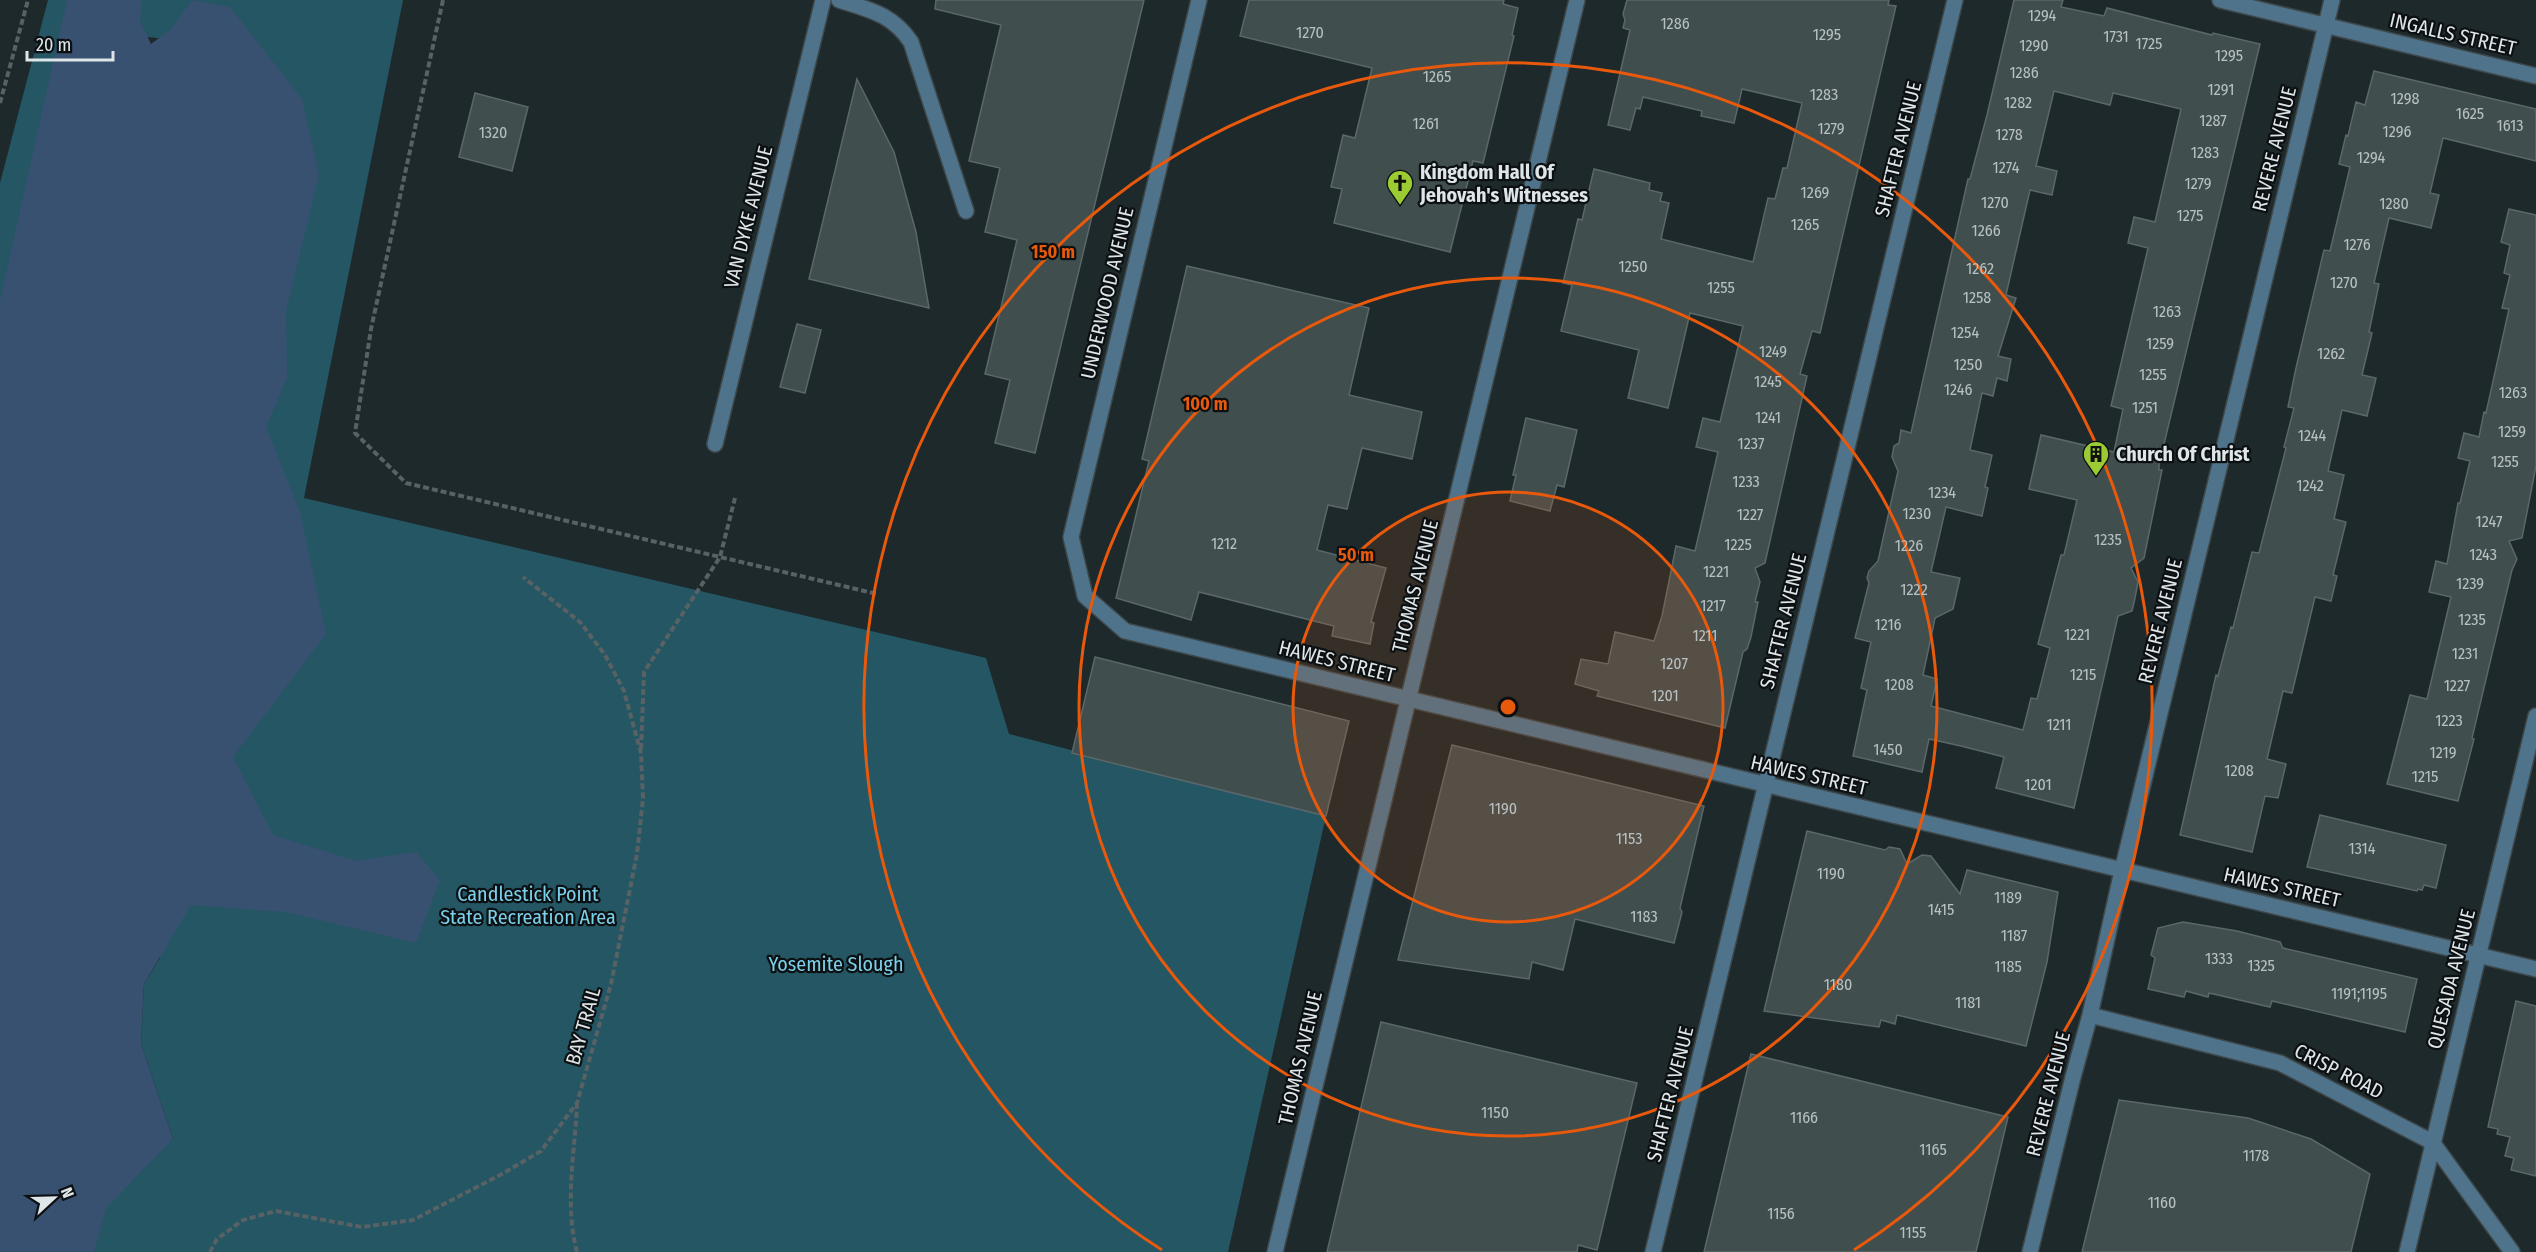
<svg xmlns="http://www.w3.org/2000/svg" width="2536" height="1252" viewBox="0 0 2536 1252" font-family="'Fira Sans Condensed',sans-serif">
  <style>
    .green { fill: #245664 }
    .water { fill: #395171 }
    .building { fill: #414e4e; stroke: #5b6768; stroke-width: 1.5; fill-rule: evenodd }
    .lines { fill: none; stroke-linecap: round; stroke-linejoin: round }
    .minor-casing { stroke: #3d474a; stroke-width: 18 }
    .path { stroke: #586265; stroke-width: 4; stroke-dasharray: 6 3; stroke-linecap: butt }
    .minor { stroke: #4f738a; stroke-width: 15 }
    .ring { fill: none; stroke: #e8590c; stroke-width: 3 }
    .labels { text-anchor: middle; stroke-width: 4.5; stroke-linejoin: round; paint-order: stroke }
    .number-label { font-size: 16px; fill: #b8c0c2 }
    .street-label { font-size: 20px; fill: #dfe6e8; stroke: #0c1012 }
    .poi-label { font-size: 20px; font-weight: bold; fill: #dfe6e8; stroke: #0c1012; text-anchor: start }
    .park-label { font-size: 20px; fill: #7bd1ea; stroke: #0c1012 }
    .centre { fill: #e8590c; stroke: #0c1012; stroke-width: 3 }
    .ring-label { font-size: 18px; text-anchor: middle; font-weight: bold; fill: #e8590c; stroke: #0c1012; stroke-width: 4.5; stroke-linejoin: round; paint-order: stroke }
  </style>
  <rect width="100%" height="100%" fill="#1e292c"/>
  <path class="green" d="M48 0H403L304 498 986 658 1009 734 1326 816 1228 1252H70L81 1205 173 1139 141 1044 144 984 160 958 182 41 80 29 0 348V183Z"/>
  <path class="water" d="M67 0H142L140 21 151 44 171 29 192 0 230 7 302 99 319 175 286 311 287 378 266 427 300 512 326 634 233 757 273 835 356 861 416 852 440 880 416 943 286 912 191 905 144 984 141 1044 173 1139 106 1208 94 1252H0V301Z"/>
  <path class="building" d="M936 0H1144L1035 453 995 443 1010 380 985 374 1017 240 985 232 1000 168 969 161 1001 25 935 9Z
    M1249 0H1504L1503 4 1518 8 1512 35 1514 36 1483 163 1473 161 1450 252 1334 223 1342 189 1331 187 1343 135 1355 138 1372 68 1240 36Z
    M1627 0H1889L1888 5 1896 6 1820 333 1812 331 1800 374 1807 376 1765 563 1755 568 1760 582 1755 602H1758L1751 637 1747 649 1743 652 1725 728 1597 696 1599 691 1575 684 1581 659 1608 664 1615 632 1654 641 1662 616 1676 546 1695 551 1718 452 1696 447 1703 418 1720 422 1743 326 1690 313 1668 408 1628 398 1639 350 1561 331 1572 285 1563 283 1578 219 1582 220 1594 169 1650 183 1649 190 1662 193 1660 201 1669 203 1661 239 1753 262 1768 198 1775 199 1783 168H1787L1802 103 1742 89 1734 123 1701 116 1702 111 1643 97 1640 109 1636 108 1630 130 1608 125 1630 30 1623 28 1625 20 1623 14Z
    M2014 0H2063L2061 7 2104 16 2107 8 2212 35 2213 33 2260 44 2159 465V470H2162L2144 558 2131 568 2138 582 2135 598 2132 611 2118 616 2074 808 1996 788 2004 757 1961 746 1929 739 1922 772 1853 756 1867 690 1861 688 1871 642 1855 638 1869 583 1867 578 1869 571 1878 561 1898 471 1892 457 1894 446 1899 443 1901 430 1911 433 1968 179H1970L1987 115ZM2054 91 2110 105 2113 93 2181 109 2155 222 2134 217 2128 243 2148 248 2111 406 2123 409 2114 452 2041 435 2029 489 2077 500 2064 555H2061L2038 644 2050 648 2037 699 2031 698 2023 730 1931 706 1937 679 1923 675 1935 618 1953 609 1960 578 1931 572 1946 507 1982 516 1988 488 1985 487 1992 455 1970 450 1982 393 1993 396 1997 378 2007 381 2011 359 1998 356 2016 298 2006 295 2030 190 2052 195 2057 171 2036 166Z
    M2374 71 2536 109V161L2443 138 2430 193 2439 195 2431 228 2389 218 2374 283 2379 284 2369 332 2372 333 2362 375 2376 378 2367 416 2342 410 2328 471 2344 475 2334 519 2346 522 2333 575 2337 576 2331 601 2315 597 2292 693 2283 691 2267 759 2286 764 2278 798 2265 796 2252 852 2180 835 2216 675 2218 676 2231 627 2233 628 2252 552 2259 553 2286 448 2284 447 2294 408 2288 407 2296 368 2324 250 2330 251 2350 167 2339 164 2346 135 2348 136 2356 102 2365 105Z
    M857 79 894 152 916 232 929 308 809 279Z
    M475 93 528 107 512 171 459 157Z
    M2509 209 2536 215V466L2522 538 2509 541 2517 559 2512 570 2472 738 2474 739 2458 801 2387 784 2410 695 2427 699 2451 597 2429 592 2436 561 2447 564 2458 503H2460L2470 461 2458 458 2464 433 2479 437 2484 412 2486 413 2509 309 2502 308 2510 275 2504 273 2510 245 2501 242Z
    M1187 266 1369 308 1349 395 1422 412 1412 459 1362 448 1347 509 1328 505 1317 550 1386 568 1371 622 1374 623 1370 644 1332 636 1334 626 1199 592 1191 620 1116 598 1149 461 1142 459Z
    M797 324 821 330 805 393 780 387Z
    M1526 418 1577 430 1564 487 1557 485 1550 511 1510 501 1516 475H1513Z
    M1095 657 1349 721 1326 816 1072 753Z
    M1452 745 1704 806 1680 908 1682 912 1674 943 1575 919 1563 970 1532 962 1529 979 1398 960Z
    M2320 815 2446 845 2436 888 2424 885 2422 890 2418 889 2417 891 2307 867Z
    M1807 831 1885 850 1889 847 1900 849 1907 864 1922 855 1931 856 1960 894 1967 870 2058 892 2047 962 2026 1046 1897 1015 1895 1024 1881 1020 1879 1027 1764 1011Z
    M2183 922 2237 931 2280 942 2283 948 2417 979 2405 1032 2272 1001 2270 1007 2209 993 2208 997 2186 991 2184 997 2148 989 2155 958 2151 955 2158 928Z
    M2516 1001 2536 1006V1176L2511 1170 2514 1158 2505 1156 2510 1137 2497 1134 2498 1129 2488 1127Z
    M1381 1022 1637 1083 1597 1250 1578 1245 1577 1252H1327Z
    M1751 1054 2008 1117 1976 1252H1704Z
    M2119 1100 2248 1118 2311 1139 2370 1174 2351 1252H2082Z"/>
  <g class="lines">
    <g class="minor-casing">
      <path id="minor" d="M839 0C870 10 892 14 911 42L966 211
        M1199 0 1071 537 1085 596 1125 631 2536 969
        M2220 0 2536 76
        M715 444 823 0
        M2090 1015 2280 1063 2432 1142 2512 1252
        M1275 1252 1577 0
        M1653 1252 1955 0
        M2030 1252 2073 1077 2090 1015 2122 871 2332 0
        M2407 1252 2536 716"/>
    </g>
    <path class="path" d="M443 0 371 329 355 433 406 483 877 594
      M0 103 28 0
      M641 749 644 672 720 557 735 498
      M210 1252 217 1239 243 1220 276 1211 362 1227 413 1220 502 1174 541 1151 577 1103 611 984 637 854 643 798 641 753 624 691 605 655 580 622 523 577
      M577 1252C564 1202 575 1154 577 1104"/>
    <use href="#minor" class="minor"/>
  </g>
  <circle cx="1508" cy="707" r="215" fill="#e8590c" fill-opacity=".12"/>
  <g class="ring">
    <circle cx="1508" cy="707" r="215"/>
    <circle cx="1508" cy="707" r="429"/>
    <path d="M1162 1250A644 644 0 1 1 1854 1250"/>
  </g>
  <defs>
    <g id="church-pin" transform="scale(1.35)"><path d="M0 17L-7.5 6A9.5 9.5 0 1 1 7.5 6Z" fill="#9bcb33" stroke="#0c1012"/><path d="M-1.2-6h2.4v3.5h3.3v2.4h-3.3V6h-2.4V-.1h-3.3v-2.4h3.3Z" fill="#111"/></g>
    <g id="building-pin" transform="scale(1.35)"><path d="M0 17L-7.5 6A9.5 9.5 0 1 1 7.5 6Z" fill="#9bcb33" stroke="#0c1012"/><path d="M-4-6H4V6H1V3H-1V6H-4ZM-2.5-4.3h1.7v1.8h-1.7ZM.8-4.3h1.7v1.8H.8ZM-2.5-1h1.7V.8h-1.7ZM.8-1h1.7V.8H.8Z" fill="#111"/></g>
  </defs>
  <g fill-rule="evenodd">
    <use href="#church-pin" x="1400" y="183"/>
    <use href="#building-pin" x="2096" y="454"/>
  </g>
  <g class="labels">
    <g class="number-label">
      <text x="2042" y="21">1294</text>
      <text x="1675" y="29">1286</text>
      <text x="1310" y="38">1270</text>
      <text x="1827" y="40">1295</text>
      <text x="2116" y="42">1731</text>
      <text x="2149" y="49">1725</text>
      <text x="2034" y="51">1290</text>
      <text x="2229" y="61">1295</text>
      <text x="2024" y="78">1286</text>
      <text x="1437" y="82">1265</text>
      <text x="2221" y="95">1291</text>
      <text x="1824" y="100">1283</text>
      <text x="2405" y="104">1298</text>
      <text x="2018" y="108">1282</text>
      <text x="2470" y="119">1625</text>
      <text x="2213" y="126">1287</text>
      <text x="1426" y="129">1261</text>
      <text x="2510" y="131">1613</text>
      <text x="1831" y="134">1279</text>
      <text x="2397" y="137">1296</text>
      <text x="493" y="138">1320</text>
      <text x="2009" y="140">1278</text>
      <text x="2205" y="158">1283</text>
      <text x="2371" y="163">1294</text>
      <text x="2006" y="173">1274</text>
      <text x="2198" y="189">1279</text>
      <text x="1815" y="198">1269</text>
      <text x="1995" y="208">1270</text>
      <text x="2394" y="209">1280</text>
      <text x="2190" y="221">1275</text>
      <text x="1805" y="230">1265</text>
      <text x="1986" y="236">1266</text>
      <text x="2357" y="250">1276</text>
      <text x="1633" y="272">1250</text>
      <text x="1980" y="274">1262</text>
      <text x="2344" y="288">1270</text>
      <text x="1721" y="293">1255</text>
      <text x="1977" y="303">1258</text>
      <text x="2167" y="317">1263</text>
      <text x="1965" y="338">1254</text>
      <text x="2160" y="349">1259</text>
      <text x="1773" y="357">1249</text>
      <text x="2331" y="359">1262</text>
      <text x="1968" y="370">1250</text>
      <text x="2153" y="380">1255</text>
      <text x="1768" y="387">1245</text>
      <text x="1958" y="395">1246</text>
      <text x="2513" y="398">1263</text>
      <text x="2145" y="413">1251</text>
      <text x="1768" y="423">1241</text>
      <text x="2512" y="437">1259</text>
      <text x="2312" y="441">1244</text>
      <text x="1751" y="449">1237</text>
      <text x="2505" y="467">1255</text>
      <text x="1746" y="487">1233</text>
      <text x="2310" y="491">1242</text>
      <text x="1942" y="498">1234</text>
      <text x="1917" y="519">1230</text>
      <text x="1750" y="520">1227</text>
      <text x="2489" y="527">1247</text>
      <text x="2108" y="545">1235</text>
      <text x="1224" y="549">1212</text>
      <text x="1738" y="550">1225</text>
      <text x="1909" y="551">1226</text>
      <text x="2483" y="560">1243</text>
      <text x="1716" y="577">1221</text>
      <text x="2470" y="589">1239</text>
      <text x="1914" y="595">1222</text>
      <text x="1713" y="611">1217</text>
      <text x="2472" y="625">1235</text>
      <text x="1888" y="630">1216</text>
      <text x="2077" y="640">1221</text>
      <text x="1705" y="641">1211</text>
      <text x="2465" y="659">1231</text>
      <text x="1674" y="669">1207</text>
      <text x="2083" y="680">1215</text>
      <text x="1899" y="690">1208</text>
      <text x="2457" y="691">1227</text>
      <text x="1665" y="701">1201</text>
      <text x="2449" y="726">1223</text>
      <text x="2059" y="730">1211</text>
      <text x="1888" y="755">1450</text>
      <text x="2443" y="758">1219</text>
      <text x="2239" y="776">1208</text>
      <text x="2425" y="782">1215</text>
      <text x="2038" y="790">1201</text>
      <text x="1503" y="814">1190</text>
      <text x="1629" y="844">1153</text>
      <text x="2362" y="854">1314</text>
      <text x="1831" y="879">1190</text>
      <text x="2008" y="903">1189</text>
      <text x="1941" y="915">1415</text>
      <text x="1644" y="922">1183</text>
      <text x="2014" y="941">1187</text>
      <text x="2219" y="964">1333</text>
      <text x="2261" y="971">1325</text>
      <text x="2008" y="972">1185</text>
      <text x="1838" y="990">1180</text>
      <text x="2359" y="999">1191;1195</text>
      <text x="1968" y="1008">1181</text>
      <text x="1495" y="1118">1150</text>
      <text x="1804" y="1123">1166</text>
      <text x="1933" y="1155">1165</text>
      <text x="2256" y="1161">1178</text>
      <text x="2162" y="1208">1160</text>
      <text x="1781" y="1219">1156</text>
      <text x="1913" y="1238">1155</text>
    </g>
    <g class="street-label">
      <text transform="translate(2453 34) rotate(13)" y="7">INGALLS STREET</text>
      <text transform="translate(1898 149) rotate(-76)" y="7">SHAFTER AVENUE</text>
      <text transform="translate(2274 149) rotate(-76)" y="7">REVERE AVENUE</text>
      <text transform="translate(748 217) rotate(-76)" y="7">VAN DYKE AVENUE</text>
      <text transform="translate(1107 293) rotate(-77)" y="7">UNDERWOOD AVENUE</text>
      <text transform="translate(1415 586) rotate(-76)" y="7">THOMAS AVENUE</text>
      <text transform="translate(1783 621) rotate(-76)" y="7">SHAFTER AVENUE</text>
      <text transform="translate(2160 621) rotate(-76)" y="7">REVERE AVENUE</text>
      <text transform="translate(1337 661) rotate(14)" y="7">HAWES STREET</text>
      <text transform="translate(1809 775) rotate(13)" y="7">HAWES STREET</text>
      <text transform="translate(2282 887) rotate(13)" y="7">HAWES STREET</text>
      <text transform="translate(2451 979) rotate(-76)" y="7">QUESADA AVENUE</text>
      <text transform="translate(583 1026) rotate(-74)" y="7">BAY TRAIL</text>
      <text transform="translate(1300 1058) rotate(-77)" y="7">THOMAS AVENUE</text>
      <text transform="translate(2339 1071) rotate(27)" y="7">CRISP ROAD</text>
      <text transform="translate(1670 1094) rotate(-76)" y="7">SHAFTER AVENUE</text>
      <text transform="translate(2048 1094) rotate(-76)" y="7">REVERE AVENUE</text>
    </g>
    <g class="poi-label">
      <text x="1420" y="179">Kingdom Hall Of<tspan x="1420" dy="23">Jehovah's Witnesses</tspan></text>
      <text x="2116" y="461">Church Of Christ</text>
    </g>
    <g class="park-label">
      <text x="528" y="901">Candlestick Point<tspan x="528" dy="23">State Recreation Area</tspan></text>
      <text x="836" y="971">Yosemite Slough</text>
    </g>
  </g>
  <circle cx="1508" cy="707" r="9" class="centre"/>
  <g class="ring-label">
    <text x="1053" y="258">150 m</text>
    <text x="1205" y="410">100 m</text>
    <text x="1356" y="561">50 m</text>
  </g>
  <g transform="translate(54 1198) rotate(68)" stroke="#0c1012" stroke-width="4.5" paint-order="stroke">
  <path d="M0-4.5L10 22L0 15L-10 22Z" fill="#dfe6e8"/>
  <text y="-9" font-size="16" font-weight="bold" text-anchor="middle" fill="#dfe6e8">N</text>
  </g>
  <path d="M27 51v9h86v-9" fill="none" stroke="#dfe6e8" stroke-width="3"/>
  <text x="36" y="51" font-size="18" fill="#dfe6e8" stroke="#0c1012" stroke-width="4.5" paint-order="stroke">20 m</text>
</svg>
